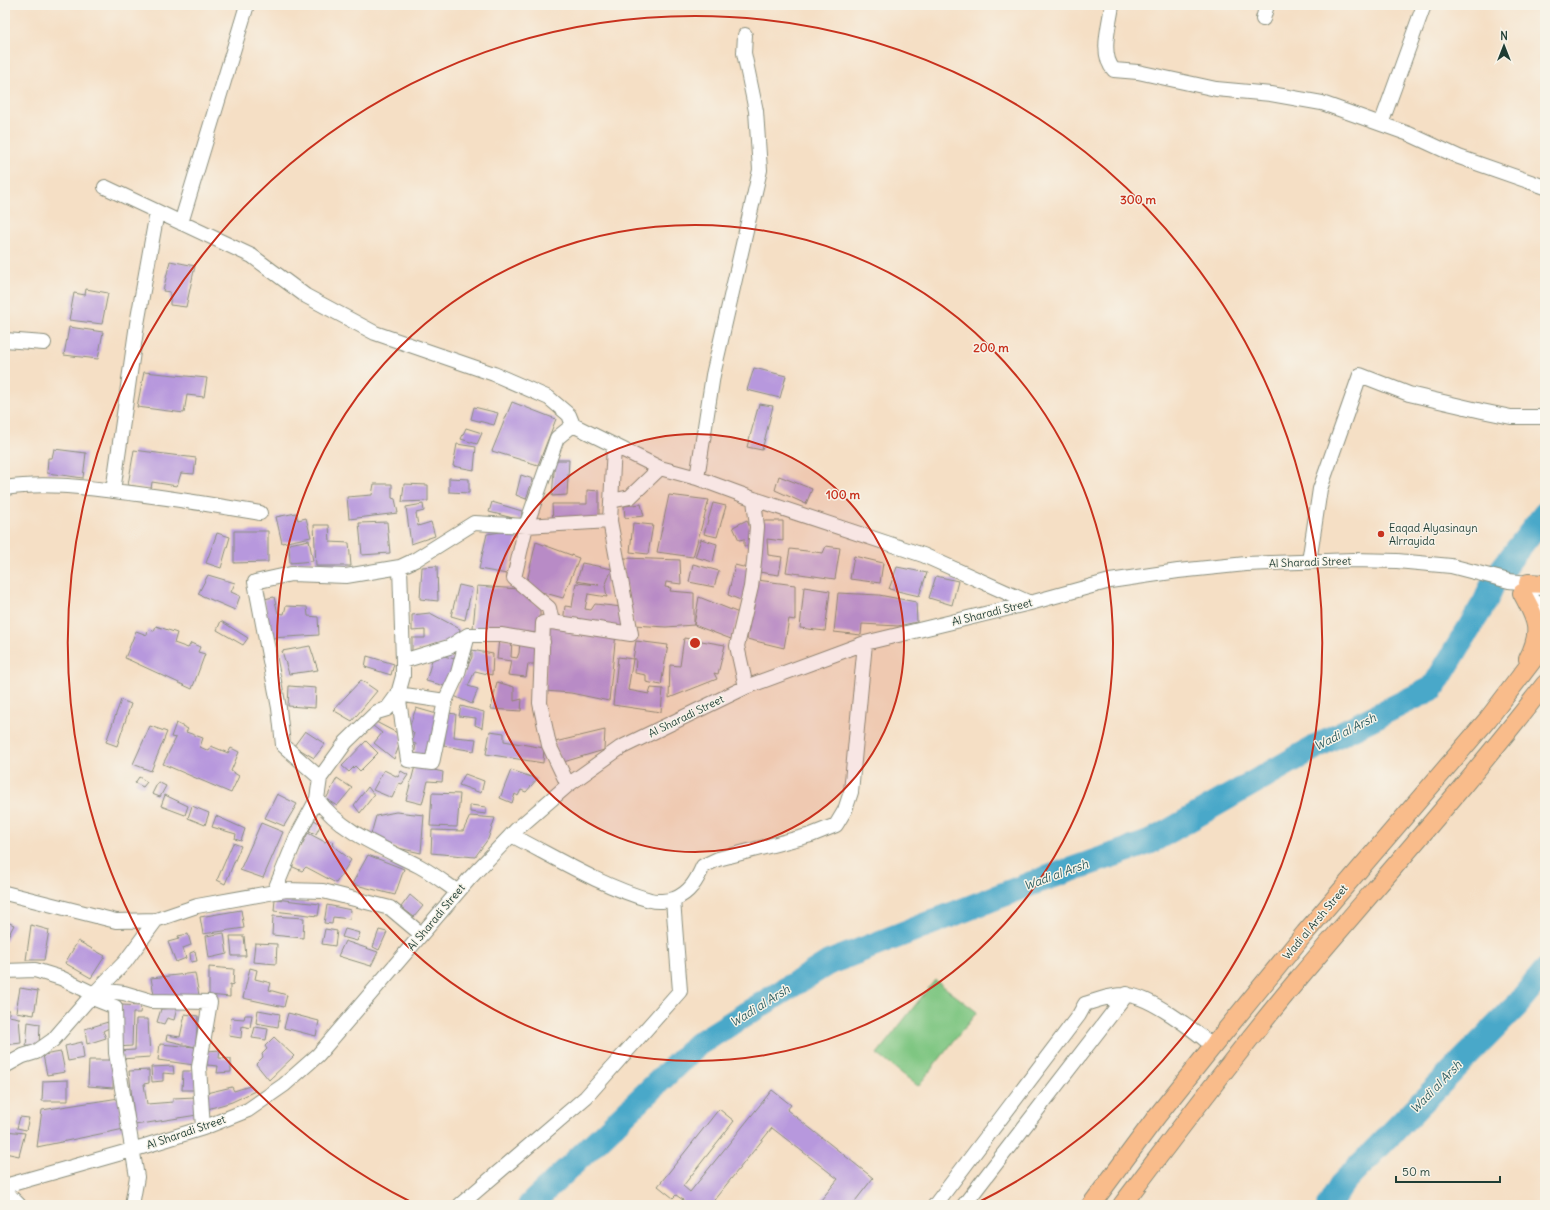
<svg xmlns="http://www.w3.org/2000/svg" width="1550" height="1210" viewBox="0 0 1550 1210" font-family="Delius,sans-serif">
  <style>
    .green { fill: #7fc682; stroke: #4f825b }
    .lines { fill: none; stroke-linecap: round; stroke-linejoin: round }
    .river { stroke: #4aa8c9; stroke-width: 25 }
    .building { fill: #b798dd }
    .minor-casing { stroke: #8a8e7c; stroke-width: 16 }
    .major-casing { stroke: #8a8e7c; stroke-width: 20 }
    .minor { stroke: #fff; stroke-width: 14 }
    .major { stroke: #f9bc8b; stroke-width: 18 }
    .ring { fill: none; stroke: #c8321e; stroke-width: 2 }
    .poi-dot { fill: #c8321e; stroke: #f7f3e8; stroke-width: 1.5 }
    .labels { text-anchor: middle; stroke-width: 3; stroke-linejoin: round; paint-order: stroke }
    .poi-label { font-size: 11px; fill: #1f3d34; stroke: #f7f3e8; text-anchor: start }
    .street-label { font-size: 11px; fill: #1f3d34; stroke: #f7f3e8 }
    .water-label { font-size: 12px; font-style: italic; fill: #2c5d61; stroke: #f7f3e8 }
    .centre { fill: #c8321e; stroke: #f7f3e8; stroke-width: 2 }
    .ring-label { font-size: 12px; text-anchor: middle; font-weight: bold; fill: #c8321e; stroke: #f7f3e8; stroke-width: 3; stroke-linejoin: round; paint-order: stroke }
  </style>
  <rect width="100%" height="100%" fill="#f7f3e8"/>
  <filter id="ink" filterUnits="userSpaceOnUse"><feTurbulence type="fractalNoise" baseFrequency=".025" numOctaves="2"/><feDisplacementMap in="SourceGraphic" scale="8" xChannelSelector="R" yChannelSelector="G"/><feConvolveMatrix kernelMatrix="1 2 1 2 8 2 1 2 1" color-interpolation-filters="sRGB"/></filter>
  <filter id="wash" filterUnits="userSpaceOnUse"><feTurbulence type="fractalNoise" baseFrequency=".012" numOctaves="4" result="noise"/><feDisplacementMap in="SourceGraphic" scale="16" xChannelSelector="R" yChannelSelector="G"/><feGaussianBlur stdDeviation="0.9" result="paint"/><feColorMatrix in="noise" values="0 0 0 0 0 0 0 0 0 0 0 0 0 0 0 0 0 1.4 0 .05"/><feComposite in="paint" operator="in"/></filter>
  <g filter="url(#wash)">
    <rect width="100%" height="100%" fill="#f5dfc5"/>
    <path class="green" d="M935 980 977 1012 918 1086 877 1054Z"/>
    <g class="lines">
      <path class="river" d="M530 1205 698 1044 828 963 1033 883 1150 842 1326 741 1433 688 1485 602 1496 577 1545 514
        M1329 1205 1341 1185 1516 1006 1545 971"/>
    </g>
    <g id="blocks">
      <path class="building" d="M170 261 195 266 186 307 170 305V292L163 291Z
        M86 289 108 293 102 324 69 320 74 293 85 295Z
        M69 327 103 332 98 359 64 355Z
        M754 368 786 376 780 398 747 390Z
        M144 372 207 378 204 397 187 395 184 413 137 407Z
        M512 402 556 419 538 465 492 451Z
        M759 404 773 406 762 450 747 447Z
        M474 407 498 413 494 425 471 419Z
        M466 428 482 433 477 444 461 439Z
        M457 444 476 447 474 470 453 466Z
        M54 449 86 453 83 478 47 473 48 458H52Z
        M134 450 196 458 194 474 181 473 177 486 152 482 151 489 128 485Z
        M555 460H569L567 495 552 496Z
        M521 475 533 479 526 499 516 495Z
        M779 476 812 489 806 504 775 490Z
        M449 478 469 479V493L449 492Z
        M374 484H392V498L395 499 398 513 349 519 347 497 372 495Z
        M404 484 428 485V501L402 502Z
        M587 490 599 491V519L553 521 552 504H587Z
        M669 495 709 500 693 557 657 552Z
        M492 502 522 511 521 520 489 512Z
        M713 503 726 506 717 537 704 534Z
        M423 504 424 511 416 513 418 526 431 522 435 536 411 544 406 507Z
        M641 504 644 516 625 518 624 506Z
        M296 513 298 520 306 518 311 537 282 543 276 517Z
        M747 520 752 533V546H744V539L739 540 733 527Z
        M760 521H783V541L767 539 768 555 782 557 779 575 759 572Z
        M387 522 390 553 362 555 359 523Z
        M633 523 653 525 648 554 630 552Z
        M314 525H329L330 542 349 543 351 566H316Z
        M234 531H268V562L234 563Z
        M501 532H519L507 574 479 569 487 534Z
        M217 533 230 537 221 568 206 563Z
        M701 539 717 544 713 562 695 557Z
        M309 540 313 561 290 563 289 544Z
        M536 542 579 558 563 598 538 591 527 581Z
        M826 546 840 548 835 579 786 572 790 549 823 553Z
        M854 556 883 563 880 583 850 579Z
        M624 558 680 560 681 584 666 582 665 587 671 588 670 591 694 593V625L699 597 739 613 731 639 694 625 666 627 634 625 624 578Z
        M582 563 612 569 605 586 607 597 588 594 585 609 591 610 595 604 622 607V629L563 623 565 606 572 607 576 583 599 585 577 581Z
        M693 564 719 571 714 587 689 582Z
        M735 565 751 569 743 601 728 595Z
        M437 566 438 601 420 599 422 567Z
        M897 567 927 573 919 596 889 589Z
        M208 575 235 583 231 592 240 596 235 610 198 594Z
        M936 576 958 581 952 605 929 598Z
        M757 580 795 585V620L789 619 784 648 747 639Z
        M459 585 472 588 465 620 451 616Z
        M477 586 519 589 540 607V633L473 628Z
        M804 587 830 591 825 631 800 628Z
        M838 593 879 595 916 602 917 622 898 626 862 624 861 635 834 632Z
        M274 597 278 613 284 614 286 606 307 607 308 616 318 617 319 635 271 638 264 599Z
        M430 613 460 629 457 640 412 651V638H425V630L412 631V615Z
        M221 621 248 638 243 645 217 630Z
        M548 625 616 633 609 701 571 693 545 691Z
        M156 626 177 633 174 643 188 648 191 643 200 647 198 652 205 654 192 689 125 658 136 631 147 635 148 630 154 631Z
        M499 638 512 640 511 657 517 658 519 653 520 641 536 642V664H528L526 677 508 675 511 661 497 659Z
        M684 638 725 645 718 674 714 673 717 679 669 698 670 665 680 666Z
        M636 641 668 645 661 685 646 682V675L635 673 636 659H633Z
        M310 646 318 670 289 674 282 651Z
        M472 650 493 654 492 675 475 671 468 686 478 689 472 704 454 696 472 657Z
        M434 653 458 660 449 687 426 681Z
        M367 656 394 664 391 675 365 667Z
        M618 657 633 659 628 690 649 694 651 688 663 689 661 712 613 705Z
        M361 680 377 691 352 721 333 710Z
        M497 682 514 687V701L522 699 521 711 491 709Z
        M289 686 316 688 315 708 288 706Z
        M121 700 131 704 117 746 106 742Z
        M461 706 484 712 482 728 475 725 476 718 459 716Z
        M416 708 440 715 426 759 414 756 416 744 411 743 414 733 409 728Z
        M448 713 456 714 454 737 476 739 474 751 444 746Z
        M376 722 403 736 394 759 374 743 382 733 373 726Z
        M176 723 188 729 186 732 203 738 200 747 209 751 211 746 228 753 231 748 239 752 231 771 239 776 231 793 163 764 176 738 171 737Z
        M150 726 167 732 151 771 133 764Z
        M605 730 604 750 560 763 555 742Z
        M305 731 325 744 314 758 294 746Z
        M490 731 504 733V741L544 748 543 763 486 754Z
        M366 741 378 753 360 771 355 766 349 772 342 766Z
        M415 766 443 772 442 782 428 781 422 804 406 800Z
        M384 770 398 777 401 771 408 775 402 784 399 783 392 798 373 790Z
        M511 770 537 779 526 792 521 790 518 796 515 794 512 803 500 798Z
        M465 774 484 781 481 793 459 785Z
        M139 777 147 782 143 787 135 783Z
        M337 778 352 788 337 806 326 799Z
        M158 782 166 786 160 797 152 794Z
        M368 787 374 795 360 813 354 805Z
        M432 793 460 794 457 827 430 826Z
        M277 794 297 804 284 826 265 818Z
        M165 795 188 806 185 815 161 806Z
        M470 805 486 807V814L470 812Z
        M192 806 209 813 205 825 188 818Z
        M396 812 424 815 421 853 389 846 370 838 376 816Z
        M216 816 245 829 241 841 235 839 236 834 212 827Z
        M470 816 495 818 488 839 475 857 431 853 432 830 463 831Z
        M314 820 321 824 316 834 309 831Z
        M261 823 283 832 263 878 240 870Z
        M308 833 325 842 328 840 333 842 332 845 351 860 336 883 306 867 302 871 291 866Z
        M233 843 241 846 225 884 217 880Z
        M368 855 404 869 395 895 352 884Z
        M410 895 423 906 414 917 401 907Z
        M275 899 320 904 318 916 274 911Z
        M327 905 351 910 350 919 333 917 332 924 324 923Z
        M241 910 244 928 203 934 200 917Z
        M273 916 304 918 303 938 272 935Z
        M5 921 14 925 5 942Z
        M31 925 49 930 44 960H26Z
        M325 929 337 931 335 946 322 944Z
        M345 929 360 933 357 941 342 937Z
        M379 930 387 932 379 950 373 947Z
        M224 933 227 954 209 958 206 936Z
        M188 934 191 945 183 948 186 958 176 962 168 942 179 939 178 936Z
        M230 936H244L246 956H232Z
        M78 941 105 956 91 978 65 963Z
        M345 941 378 952 371 966 338 956Z
        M255 943 277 944 276 964 253 962Z
        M195 951 197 961 191 962 190 953Z
        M209 967 234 969 233 985 230 984V997L209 995Z
        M250 968 257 970 255 979 271 983 269 990 287 995 284 1007 243 998Z
        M195 973 199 995 155 1000 151 978Z
        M20 988 38 991 34 1015 16 1012Z
        M122 1005 141 1006 140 1013H133L132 1046 117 1047Z
        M177 1008 174 1020 167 1018 164 1024 157 1022 161 1009Z
        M5 1010H9V1016L19 1018 21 1043 5 1045Z
        M258 1010 280 1014 278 1027 256 1023Z
        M288 1013 319 1021 316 1036 284 1028Z
        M185 1014 198 1016 194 1065 158 1060 160 1044 195 1047 166 1040 167 1035 180 1037Z
        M245 1015H252L250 1028 242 1026 241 1038 229 1036 231 1018 244 1019Z
        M136 1019H148L150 1057 121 1059 119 1051 135 1050Z
        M28 1022 40 1024 39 1047 26 1046Z
        M108 1022 109 1028 103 1031 106 1038 87 1044 85 1029Z
        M255 1027 268 1029 266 1040 252 1038Z
        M274 1037 294 1056 269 1080 256 1064 263 1057 262 1054 267 1049 265 1046Z
        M82 1042 84 1058 68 1061 65 1046Z
        M220 1050 219 1058 231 1059V1072L217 1073 218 1066 207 1065V1051Z
        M61 1052 65 1072 47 1075 43 1055Z
        M89 1060H114L113 1088 88 1086Z
        M173 1066 174 1074 163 1073V1081L152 1082 151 1067Z
        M149 1070V1083L144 1084 147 1104 173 1102V1098L196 1097 197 1115 135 1125 129 1071Z
        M183 1071H197L196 1090H182Z
        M68 1080V1101H42L43 1081Z
        M250 1086 255 1091 232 1102 204 1110 202 1094 232 1087 234 1091Z
        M772 1090 791 1105 787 1110 873 1178 852 1205H817L838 1179 772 1128 714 1200 720 1205H680L683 1200 676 1195 673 1198 658 1186 719 1109 734 1121 683 1186 690 1192Z
        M119 1098 124 1129 37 1147 42 1110Z
        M20 1117 29 1118 26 1130 17 1128Z
        M5 1131 25 1133 19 1156 5 1153Z"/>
    </g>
  </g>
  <g filter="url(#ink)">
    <use href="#blocks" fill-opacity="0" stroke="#8a8e7c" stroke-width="1"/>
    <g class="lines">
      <g class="minor-casing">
        <path id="minor" d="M1112 5C1110 23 1099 55 1114 70L1138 72 1216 89 1271 94 1322 103 1409 134 1459 157 1545 187
          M1263 19 1267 5
          M1381 124 1424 5
          M105 187 252 256 306 296 375 333 494 374 549 398 569 415 573 425 660 468 697 478 754 499 923 555 1030 603
          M181 223 247 5
          M5 340 44 343
          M697 478 713 375 760 170 756 111 744 53 745 35
          M5 488C44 482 82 487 121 492 167 497 213 505 260 513
          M113 491 137 324 157 212
          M611 501 630 497 660 468
          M1309 562 1320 489 1360 375 1409 394 1482 411 1511 417H1545
          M400 567 415 560 474 523 526 526 610 521
          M1521 592 1545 608
          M552 622 549 608 514 578 526 526 557 438 573 425
          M403 661 449 647 468 635H501L543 642
          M746 687 737 646 751 587 754 562 757 527 754 499
          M445 701 398 694 408 760 432 763 445 701 458 673 468 635
          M568 785 549 745 540 703 543 623 552 622 631 634 610 521 614 447
          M317 799 320 778 346 742 377 712 387 709 398 694 403 676V661L400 567 346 576 291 574 255 582 279 708 283 745 320 778
          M511 835C556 858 601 886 650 900 656 902 668 901 674 899 690 893 697 880 703 866L718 859 811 835 836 825 845 810 851 792 865 643
          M274 892 297 836 317 799C342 833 382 847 419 866 432 873 445 883 458 892
          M5 893 116 921 156 920 197 906 286 890 323 891 390 908 421 934
          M5 971 35 970 61 978 94 994
          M98 990 124 993 151 1001 210 1002 199 1067 203 1128
          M90 997 115 1007 116 1053 137 1177 132 1205
          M5 1066 23 1056 36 1052 53 1040 86 1002 125 962 156 920
          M5 1186 132 1150 203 1128 248 1110 284 1085 318 1055 469 879 516 830 568 785 620 748 746 687 865 643 1030 603 1110 581 1178 571 1246 564 1353 560 1397 561 1451 566 1509 581 1528 583 1537 588
          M5 1191 19 1205
          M460 1205 586 1097 680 991 673 900
          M935 1205 1079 1015 1085 1004C1098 1000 1113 994 1127 995 1150 996 1195 1031 1213 1046
          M964 1205 1127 994"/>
      </g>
      <g class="major-casing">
        <path id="major" d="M1528 583 1545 584
          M1522 593C1536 619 1543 630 1528 659
          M1091 1205 1157 1116 1213 1046 1305 933 1488 719 1545 644
          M1122 1205C1178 1131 1234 1056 1294 984 1378 884 1465 788 1545 684"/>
      </g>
      <use href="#minor" class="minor"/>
      <use href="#major" class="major"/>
    </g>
  </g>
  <circle cx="695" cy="643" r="209" fill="#c8321e" fill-opacity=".12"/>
  <g class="ring">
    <circle cx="695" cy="643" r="209"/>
    <circle cx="695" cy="643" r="418"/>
    <path d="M415 1204A627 627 0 1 1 975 1204"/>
  </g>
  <circle class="poi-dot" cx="1381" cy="534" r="4"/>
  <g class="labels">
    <g class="poi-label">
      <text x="1389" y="532">Eaqad Alyasinayn<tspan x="1389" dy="13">Alrrayida</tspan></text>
    </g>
    <g class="street-label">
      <text transform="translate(1310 562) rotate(-2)" y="4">Al Sharadi Street</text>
      <text transform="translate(992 612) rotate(-14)" y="4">Al Sharadi Street</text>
      <text transform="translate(686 716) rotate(-26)" y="4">Al Sharadi Street</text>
      <text transform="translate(436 917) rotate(-50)" y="4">Al Sharadi Street</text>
      <text transform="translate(1315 922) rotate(-50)" y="4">Wadi al Arsh Street</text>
      <text transform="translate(186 1132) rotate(-19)" y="4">Al Sharadi Street</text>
    </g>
    <g class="water-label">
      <text transform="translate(1345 732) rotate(-27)" y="4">Wadi al Arsh</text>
      <text transform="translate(1056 875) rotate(-20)" y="4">Wadi al Arsh</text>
      <text transform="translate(760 1006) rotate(-32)" y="4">Wadi al Arsh</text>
      <text transform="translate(1436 1087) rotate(-46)" y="4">Wadi al Arsh</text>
    </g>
  </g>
  <circle cx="695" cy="643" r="6" class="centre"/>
  <g class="ring-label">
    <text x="1138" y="204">300 m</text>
    <text x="991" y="352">200 m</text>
    <text x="843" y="499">100 m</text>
  </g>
  <rect width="1550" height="1210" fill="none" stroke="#f7f3e8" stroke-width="20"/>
  <g transform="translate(1504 46)" stroke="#f7f3e8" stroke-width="3" paint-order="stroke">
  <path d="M0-3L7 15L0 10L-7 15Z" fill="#1f3d34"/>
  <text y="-6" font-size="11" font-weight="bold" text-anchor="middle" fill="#1f3d34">N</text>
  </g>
  <path d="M1396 1176v6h104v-6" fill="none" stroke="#1f3d34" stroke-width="2"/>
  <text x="1402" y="1176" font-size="12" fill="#1f3d34" stroke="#f7f3e8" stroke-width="3" paint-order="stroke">50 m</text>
</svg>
